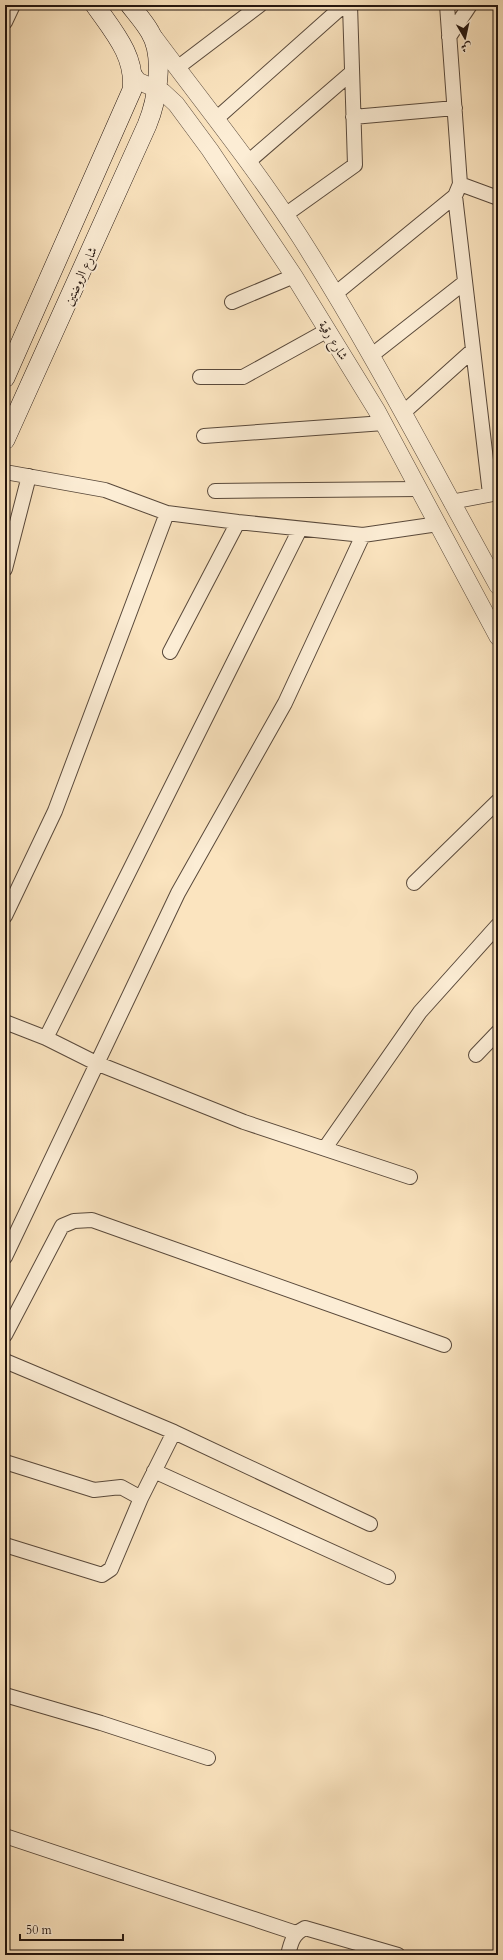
<svg xmlns="http://www.w3.org/2000/svg" width="503" height="1960" viewBox="0 0 503 1960" font-family="Cardo,Amiri,serif">
  <style>
    .lines { fill: none; stroke-linecap: round; stroke-linejoin: round }
    .minor-casing { stroke: #59493b; stroke-width: 16 }
    .tertiary-casing { stroke: #59493b; stroke-width: 18 }
    .secondary-casing { stroke: #23150f; stroke-width: 20 }
    .minor { stroke: #fcedd5; stroke-width: 14 }
    .tertiary { stroke: #fcedd5; stroke-width: 17 }
    .secondary { stroke: #fcedd5; stroke-width: 19 }
    .labels { text-anchor: middle; stroke-width: 4; stroke-linejoin: round; paint-order: stroke }
    .street-label { font-size: 13px; fill: #23150f; stroke: #fcedd5 }
  </style>
  <rect width="100%" height="100%" fill="#fbe4bf"/>
  <filter id="stains"><feTurbulence type="fractalNoise" baseFrequency=".005" numOctaves="4"/><feColorMatrix values="0 0 0 0 .2 0 0 0 0 .09 0 0 0 0 .02 0 0 0 .5 -.17"/></filter>
  <radialGradient id="worn" r=".72"><stop offset=".6" stop-color="#630" stop-opacity="0"/><stop offset="1" stop-color="#630" stop-opacity=".3"/></radialGradient>
  <g class="lines">
    <g class="minor-casing">
      <path id="minor" d="M447 5 460 184 455 196 490 494
        M5 22 13 5
        M449 37 470 5
        M177 68 260 5
        M353 117 455 108
        M216 119 344 5
        M248 162 351 73
        M460 184 498 198
        M285 215 355 165 350 5
        M335 294 455 196
        M232 302 294 276
        M372 355 465 282
        M200 377H243L328 330
        M404 412 473 350
        M204 436 384 423
        M5 472 105 490 167 513 238 522 363 535 438 524
        M215 491 419 489
        M451 502 498 493
        M5 569 29 476
        M170 652 238 522
        M414 883 498 801
        M5 916 55 811 167 513
        M5 1022 46 1038 96 1063 244 1122 410 1177
        M46 1038 300 529
        M476 1055 498 1032
        M325 1148 420 1012 498 925
        M5 1257 178 893 285 703 363 535
        M5 1335 62 1226 74 1221 92 1220 444 1345
        M5 1361 174 1432 370 1524
        M5 1462 94 1490 121 1487 141 1498
        M154 1471 388 1577
        M5 1545 102 1575 111 1569 141 1498 174 1432
        M5 1695 101 1723 208 1758
        M5 1836 296 1933
        M288 1955C291 1942 293 1934 305 1928L398 1955"/>
    </g>
    <g class="tertiary-casing">
      <path id="tertiary" d="M154 37C203 103 255 167 300 237 372 350 433 469 498 586
        M132 73 138 81 163 92 176 104 210 150 294 276 377 411 498 637"/>
    </g>
    <g class="secondary-casing">
      <path id="secondary" d="M5 378 132 90C136 56 113 31 95 5
        M5 440 147 125C157 101 165 56 150 32 145 23 137 14 130 5"/>
    </g>
    <use href="#minor" class="minor"/>
    <use href="#tertiary" class="tertiary"/>
    <use href="#secondary" class="secondary"/>
  </g>
  <g class="labels">
    <g class="street-label">
      <text transform="translate(80 276) rotate(-66)" y="5">شارع الروضتين</text>
      <text transform="translate(334 340) rotate(58)" y="5">شارع رقية</text>
    </g>
  </g>
  <rect width="503" height="1960" fill="none" stroke="#fbe4bf" stroke-width="20"/>
  <rect x="6" y="6" width="491" height="1948" fill="none" stroke="#23150f" stroke-width="2"/>
  <rect x="10" y="10" width="483" height="1940" fill="none" stroke="#23150f"/>
  <g transform="translate(465 38) rotate(171)" stroke="#fcedd5" stroke-width="3" paint-order="stroke">
  <path d="M0-3L7 15L0 10L-7 15Z" fill="#23150f"/>
  <text y="-6" font-size="11" font-weight="bold" text-anchor="middle" fill="#23150f">ش</text>
  </g>
  <path d="M20 1934v6h103v-6" fill="none" stroke="#23150f" stroke-width="2"/>
  <text x="26" y="1934" font-size="12" fill="#23150f" stroke="#fcedd5" stroke-width="3" paint-order="stroke">50 m</text>
  <rect width="100%" height="100%" filter="url(#stains)"/>
  <rect width="100%" height="100%" fill="url(#worn)"/>
</svg>
